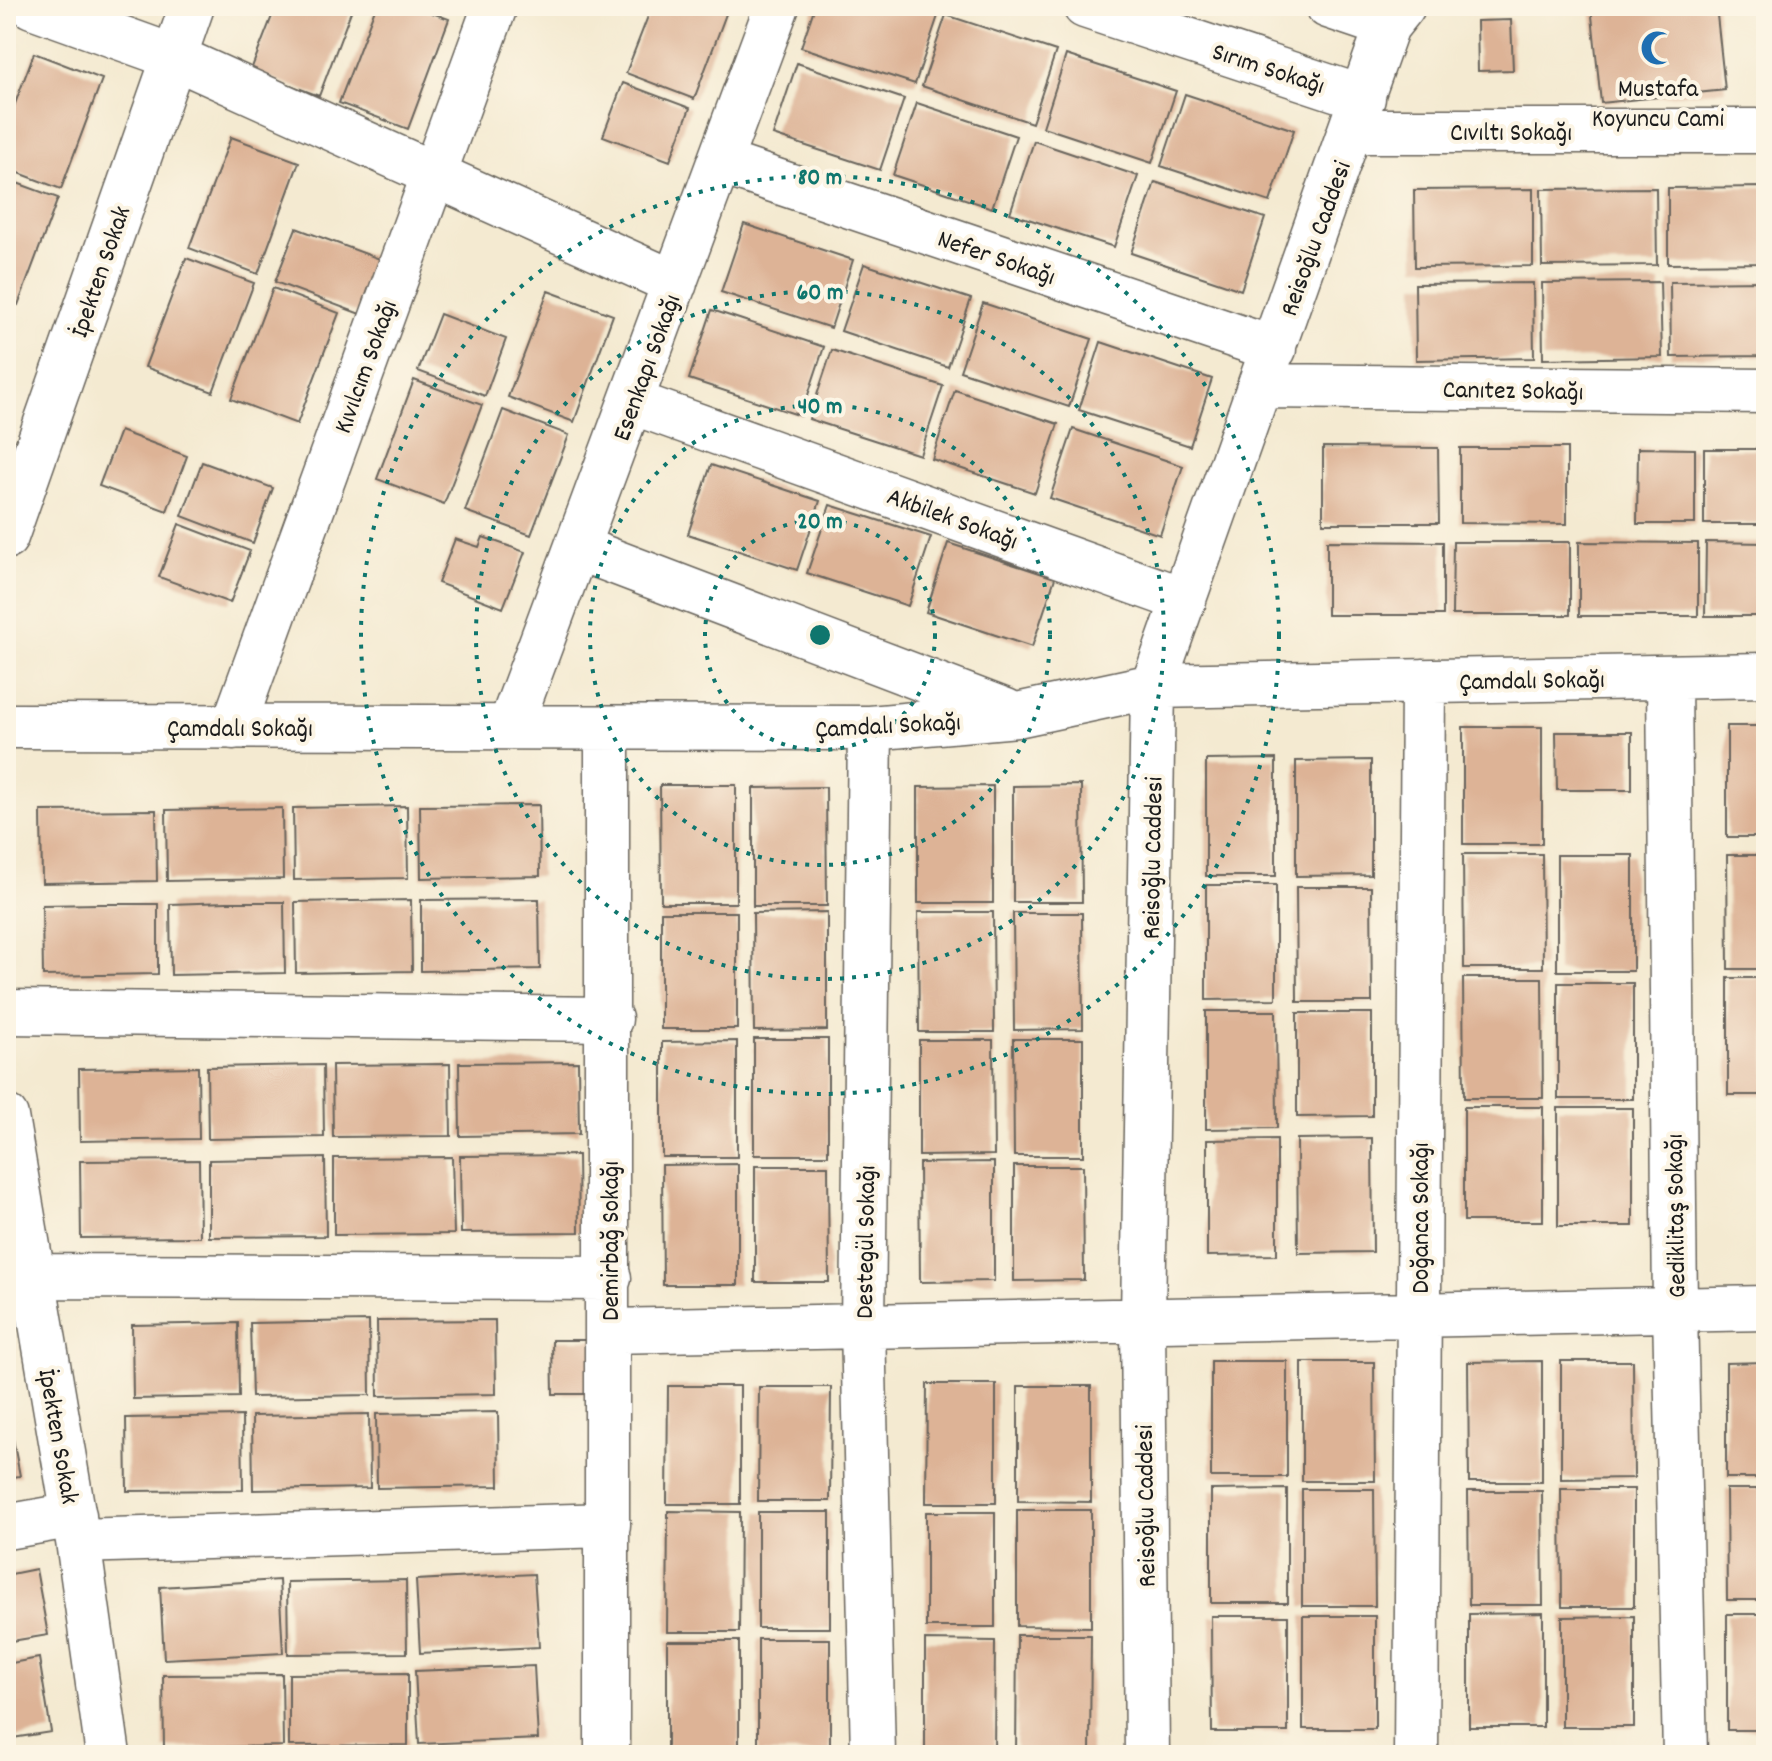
<svg xmlns="http://www.w3.org/2000/svg" width="1772" height="1761" viewBox="0 0 1772 1761" font-family="Dekko,sans-serif">
  <style>
    .building { fill: #ddb396 }
    .lines { fill: none; stroke-linecap: round; stroke-linejoin: round }
    .street-casing { stroke: #68645b; stroke-width: 47 }
    .street { stroke: #fff; stroke-width: 44 }
    .ring { fill: none; stroke: #0f766e; stroke-width: 4; stroke-dasharray: 4 8 }
    .labels { text-anchor: middle; stroke-width: 8; stroke-linejoin: round; paint-order: stroke }
    .street-label { font-size: 26px; fill: #1c1c1c; stroke: #fcf5e5 }
    .poi-label { font-size: 26px; fill: #1c1c1c; stroke: #fcf5e5 }
    .centre { fill: #0f766e; stroke: #fcf5e5; stroke-width: 4 }
    .ring-label { font-size: 24px; text-anchor: middle; font-weight: bold; fill: #0f766e; stroke: #fcf5e5; stroke-width: 8; stroke-linejoin: round; paint-order: stroke }
  </style>
  <rect width="100%" height="100%" fill="#fcf5e5"/>
  <filter id="ink" filterUnits="userSpaceOnUse"><feTurbulence type="fractalNoise" baseFrequency=".0125" numOctaves="2"/><feDisplacementMap in="SourceGraphic" scale="16" xChannelSelector="R" yChannelSelector="G"/><feConvolveMatrix kernelMatrix="1 2 1 2 8 2 1 2 1" color-interpolation-filters="sRGB"/></filter>
  <filter id="wash" filterUnits="userSpaceOnUse"><feTurbulence type="fractalNoise" baseFrequency=".006" numOctaves="4" result="noise"/><feDisplacementMap in="SourceGraphic" scale="32" xChannelSelector="R" yChannelSelector="G"/><feGaussianBlur stdDeviation="1.8" result="paint"/><feColorMatrix in="noise" values="0 0 0 0 0 0 0 0 0 0 0 0 0 0 0 0 0 1.4 0 .05"/><feComposite in="paint" operator="in"/></filter>
  <g filter="url(#wash)">
    <rect width="100%" height="100%" fill="#f4ead1"/>
    <g id="blocks">
      <path class="building" d="M276 6H353L319 96 251 70Z
        M376 6H413L449 19 408 129 339 103Z
        M652 6H729L694 99 626 73Z
        M815 6H918L939 13 915 84 801 47Z
        M1591 6H1716L1725 90 1601 103Z
        M946 15 1056 51 1032 123 922 86Z
        M1511 20 1513 70 1478 71 1477 21Z
        M34 53 102 79 61 189 6 168V128Z
        M1066 55 1176 91 1152 163 1043 127Z
        M797 63 904 99 880 170 773 135Z
        M623 83 690 108 670 161 603 136Z
        M1185 94 1294 130 1270 202 1161 166Z
        M917 103 1016 136 992 208 893 175Z
        M231 137 299 162 258 274 189 248Z
        M1034 141 1138 176 1114 247 1010 213Z
        M6 179 58 198 18 305 6 300Z
        M1155 182 1265 218 1241 290 1131 253Z
        M1766 187V263L1668 264V188Z
        M1656 188 1657 265 1542 266 1541 189Z
        M1533 189V266L1415 267 1414 190Z
        M744 224 853 260 831 328 721 292Z
        M296 228 388 262 368 317 275 282Z
        M186 258 254 283 213 392 145 367Z
        M864 264 971 299 948 367 841 331Z
        M1766 281V356L1671 357 1670 282Z
        M1660 282 1662 357 1543 359 1542 283Z
        M1533 283 1534 358 1416 360 1415 284Z
        M273 288 339 313 297 424 231 399Z
        M548 291 613 315 574 422 508 397Z
        M983 303 1092 339 1069 407 960 371Z
        M712 310 824 347 801 416 689 379Z
        M6 314 13 316 6 335Z
        M440 314 506 339 485 396 418 371Z
        M1101 342 1212 379 1190 446 1079 410Z
        M832 350 943 386 920 455 809 419Z
        M414 380 482 405 444 504 377 479Z
        M955 390 1058 424 1035 493 932 459Z
        M503 410 569 435 531 535 465 511Z
        M1073 429 1183 466 1160 535 1050 498Z
        M120 431 187 456 167 511 99 486Z
        M1323 447 1438 448 1439 523H1323Z
        M1460 448H1567V524L1460 523Z
        M1638 448 1695 449V524H1637Z
        M1704 449H1766V524H1704Z
        M202 462 273 488 253 543 182 516Z
        M711 465 820 501 797 570 688 534Z
        M830 505 931 537 908 606 807 573Z
        M179 524 250 551 230 603 159 577Z
        M483 537 525 552 503 608 438 583 455 539 479 547Z
        M1327 541 1443 542V615H1327Z
        M1453 542H1570V615H1452Z
        M1579 542 1698 543V616H1579Z
        M1706 542 1766 543V616H1705Z
        M948 543 1055 578 1032 647 926 612Z
        M1727 726H1766V837H1727Z
        M1463 727H1542V844H1463Z
        M1556 732H1632V790H1557Z
        M1276 759V876H1206V760Z
        M1371 760V875L1296 876V761Z
        M660 785H736V903H661Z
        M1081 785 1082 902H1013V786Z
        M993 786V903H918V787Z
        M826 787 827 906H753V788Z
        M539 805 540 876 421 878 420 806Z
        M407 806 408 878 294 880 293 808Z
        M282 808 283 879 167 881 166 810Z
        M156 810 157 881 42 883 41 811Z
        M1463 854H1542L1543 968H1464Z
        M1557 855H1633V971H1557Z
        M1727 855H1766V969H1728Z
        M1206 885H1276V999L1206 1000Z
        M1296 887H1371L1372 1002H1297Z
        M539 899 540 969 421 971V900Z
        M411 900 412 971 296 973 295 902Z
        M227 902H284L285 973 171 975 170 904Z
        M100 904H158V974L43 976 42 905Z
        M661 912H737V1029H661Z
        M827 912V1030L754 1031 753 913Z
        M918 912H993L994 1032H919Z
        M1013 913H1082L1083 1029 1014 1030Z
        M1463 978H1542L1543 1098H1464Z
        M1728 978H1766V1095H1728Z
        M1558 983H1633V1099H1558Z
        M1206 1011H1276L1277 1128 1206 1129Z
        M1297 1013H1372V1116L1297 1117Z
        M754 1039H828V1155H754Z
        M1013 1039H1083V1156H1014Z
        M919 1040H993L994 1155 919 1156Z
        M737 1041V1157H662V1042Z
        M578 1062 579 1134 460 1136 459 1063Z
        M450 1064 451 1136 333 1137 332 1065Z
        M323 1065 324 1137 208 1139 207 1067Z
        M198 1067 199 1139 80 1141 79 1069Z
        M1464 1107H1543V1221H1464Z
        M1558 1108H1633V1226H1558Z
        M1372 1138 1373 1252 1298 1253 1297 1139Z
        M1277 1139V1255L1207 1256V1140Z
        M578 1155 579 1232 461 1233 460 1156Z
        M452 1157 454 1234 334 1235V1158Z
        M325 1158 326 1236 209 1237V1160Z
        M199 1160 200 1237 81 1238 80 1161Z
        M994 1162V1281L920 1282 919 1163Z
        M738 1164V1285H663L662 1165Z
        M755 1166H828L829 1282H755Z
        M1014 1166H1083L1084 1280 1014 1281Z
        M495 1320 496 1394 378 1396 377 1321Z
        M369 1321 370 1395 252 1397 250 1323Z
        M238 1323 239 1397 133 1399 132 1325Z
        M552 1340H598L599 1394H553Z
        M1211 1361H1287V1477H1211Z
        M1542 1361V1482H1469L1468 1362Z
        M1561 1361H1633L1634 1478 1561 1479Z
        M1302 1362H1374L1375 1481H1302Z
        M1766 1362V1478H1726V1363Z
        M927 1384H996V1503H926Z
        M668 1386H740V1504H667Z
        M1018 1386H1091V1502L1018 1501Z
        M759 1387H831L830 1501H758Z
        M6 1402 20 1476 6 1478Z
        M498 1412 499 1486 377 1488 376 1414Z
        M369 1414 370 1488 253 1490 252 1416Z
        M242 1416 243 1490 127 1491 126 1418Z
        M1287 1489V1603H1211V1490Z
        M1302 1489H1374L1375 1606H1302Z
        M1561 1489H1634V1607H1562Z
        M1726 1489H1766V1600H1727Z
        M1468 1491H1542L1543 1605H1469Z
        M1017 1510H1091V1627L1017 1626Z
        M668 1511 740 1512 739 1632H667Z
        M758 1512H830V1628H758Z
        M926 1512H995V1627H926Z
        M36 1569 48 1635 6 1642V1575Z
        M534 1574 539 1647 420 1653 416 1580Z
        M279 1580 283 1653 164 1659 160 1587Z
        M406 1580 407 1653 288 1654 287 1582Z
        M1543 1613V1727H1469V1614Z
        M1727 1614H1766V1730H1727Z
        M1211 1616H1288V1732H1212Z
        M1303 1616H1375V1729H1303Z
        M1634 1616V1727H1562V1617Z
        M1017 1635H1091L1090 1755H1016Z
        M758 1639H830V1753H758Z
        M925 1640 995 1641 994 1755H925Z
        M667 1641H739V1755H667Z
        M39 1658 51 1732 6 1739V1664Z
        M534 1666 538 1739 419 1744 415 1671Z
        M408 1673V1745L289 1746V1674Z
        M282 1674 283 1746 164 1748 163 1675Z"/>
    </g>
  </g>
  <g filter="url(#ink)">
    <use href="#blocks" fill-opacity="0" stroke="#68645b" stroke-width="2"/>
    <g class="lines">
      <g class="street-casing">
        <path id="street" d="M32 6 174 57 675 283
          M1085 6 1363 98
          M1328 6 1387 26
          M1352 131H1766
          M720 162 1274 349
          M1261 386 1766 391
          M632 402 1184 600
          M6 537 192 6
          M578 548 1006 711
          M1669 677 1675 1310 1685 1755
          M6 726 870 728 1017 715 1153 686 1766 675
          M233 727 495 6
          M510 727 777 6
          M870 728 863 1325 873 1755
          M6 1012 610 1019
          M6 1117 78 1541 108 1755
          M33 1276 609 1278
          M609 1331 1766 1308
          M6 1527 74 1515
          M78 1541 608 1525
          M607 1755V728
          M1147 1755 1143 1319 1153 686 1387 26 1403 6
          M1416 1755 1423 681"/>
      </g>
      <use href="#street" class="street"/>
    </g>
  </g>
  <g class="ring">
    <circle cx="820" cy="635" r="115"/>
    <circle cx="820" cy="635" r="230"/>
    <circle cx="820" cy="635" r="344"/>
    <circle cx="820" cy="635" r="459"/>
  </g>
  <defs>
    <g id="mosque-bare" transform="scale(2.76)"><path d="M3.5-4.9A6 6 0 1 0 3.5 4.9A5 5 0 1 1 3.5-4.9Z" fill="#1f6fb2" stroke="#fcf5e5" stroke-width="2.5" paint-order="stroke"/></g>
  </defs>
  <g fill-rule="evenodd">
    <use href="#mosque-bare" x="1658" y="48"/>
  </g>
  <g class="labels">
    <g class="street-label">
      <text transform="translate(1269 67) rotate(18)" y="9">Sırım Sokağı</text>
      <text x="1511" y="140">Cıvıltı Sokağı</text>
      <text transform="translate(1314 238) rotate(-70)" y="9">Reisoğlu Caddesi</text>
      <text transform="translate(997 256) rotate(19)" y="9">Nefer Sokağı</text>
      <text transform="translate(99 271) rotate(-71)" y="9">İpekten Sokak</text>
      <text transform="translate(364 366) rotate(-70)" y="9">Kıvılcım Sokağı</text>
      <text transform="translate(645 367) rotate(-70)" y="9">Esenkapı Sokağı</text>
      <text transform="translate(1513 389) rotate(1)" y="9">Canıtez Sokağı</text>
      <text transform="translate(953 517) rotate(20)" y="9">Akbilek Sokağı</text>
      <text transform="translate(1532 679) rotate(-1)" y="9">Çamdalı Sokağı</text>
      <text transform="translate(888 724) rotate(-3)" y="9">Çamdalı Sokağı</text>
      <text x="240" y="736">Çamdalı Sokağı</text>
      <text transform="translate(1151 858) rotate(-89)" y="9">Reisoğlu Caddesi</text>
      <text transform="translate(1674 1216) rotate(-91)" y="9">Gediklitaş Sokağı</text>
      <text transform="translate(1419 1218) rotate(-90)" y="9">Doğanca Sokağı</text>
      <text transform="translate(609 1241) rotate(-90)" y="9">Demirbağ Sokağı</text>
      <text transform="translate(864 1242) rotate(-89)" y="9">Destegül Sokağı</text>
      <text transform="translate(60 1436) rotate(80)" y="9">İpekten Sokak</text>
      <text transform="translate(1144 1506) rotate(-91)" y="9">Reisoğlu Caddesi</text>
    </g>
    <g class="poi-label">
      <text x="1658" y="96">Mustafa<tspan x="1658" dy="30">Koyuncu Cami</tspan></text>
    </g>
  </g>
  <circle cx="820" cy="635" r="12" class="centre"/>
  <g class="ring-label">
    <text x="820" y="184">80 m</text>
    <text x="820" y="299">60 m</text>
    <text x="820" y="413">40 m</text>
    <text x="820" y="528">20 m</text>
  </g>
  <rect width="1772" height="1761" fill="none" stroke="#fcf5e5" stroke-width="32"/>
</svg>
